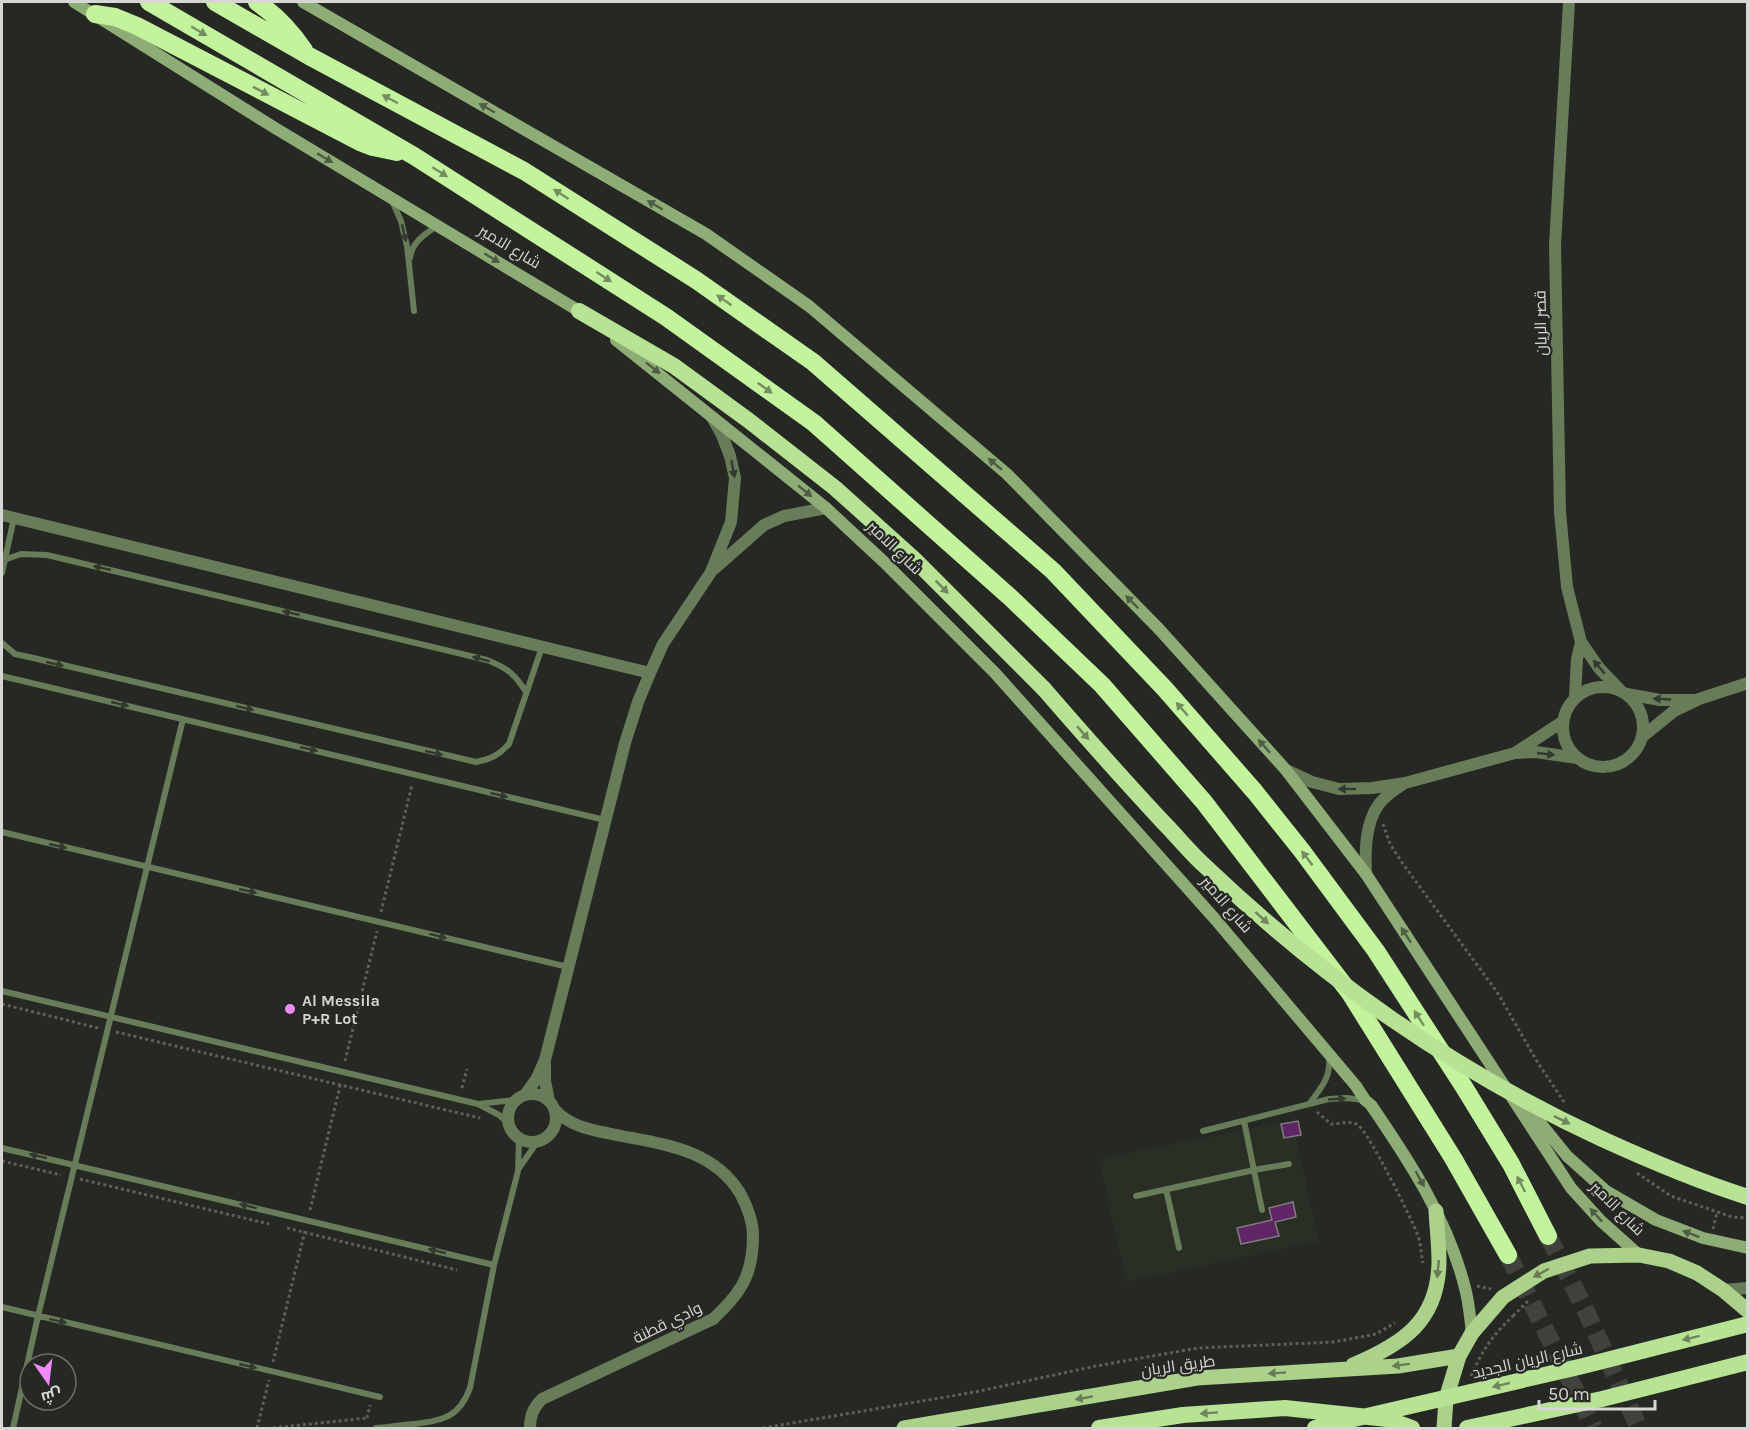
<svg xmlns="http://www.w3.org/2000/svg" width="1749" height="1430" viewBox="0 0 1749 1430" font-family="Karla,Cairo,sans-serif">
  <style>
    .built { fill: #292f25 }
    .building { fill: #602565; stroke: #807c81; stroke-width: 1.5 }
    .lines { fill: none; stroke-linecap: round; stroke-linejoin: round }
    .motorway-tunnel { stroke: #40423e; stroke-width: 18; stroke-dasharray: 18 9; stroke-linecap: butt }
    .path { stroke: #5d5f5b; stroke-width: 3; stroke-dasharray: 3 3; stroke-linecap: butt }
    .service { stroke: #697c5a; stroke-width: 6 }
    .minor { stroke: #697c5a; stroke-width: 12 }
    .tertiary { stroke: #697c5a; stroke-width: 12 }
    .secondary { stroke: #8eac76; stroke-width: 12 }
    .primary { stroke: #abd18a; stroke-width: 15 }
    .trunk { stroke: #b8e294; stroke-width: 16 }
    .motorway { stroke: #c4f39d; stroke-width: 18 }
    .trunk-bridge { stroke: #b8e294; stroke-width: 16 }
    .oneway { fill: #758e60 }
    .oneway2 { fill: #505d45 }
    .oneway3 { fill: #33392f }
    .oneway4 { fill: #6f855c }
    .oneway5 { fill: #687c57 }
    .poi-dot { fill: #ef8bf6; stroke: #262824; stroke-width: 2 }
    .labels { text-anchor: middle; stroke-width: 4.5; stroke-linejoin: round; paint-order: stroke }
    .street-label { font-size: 16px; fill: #d6d7d4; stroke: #262824 }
    .poi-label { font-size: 16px; font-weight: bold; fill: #d6d7d4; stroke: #262824; text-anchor: start }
  </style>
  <rect width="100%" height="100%" fill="#262824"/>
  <path class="built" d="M1292 1120 1319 1241 1126 1282 1099 1159Z"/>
  <path class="building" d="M1298 1121 1301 1135 1284 1138 1281 1124Z
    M1293 1202 1296 1217 1275 1222 1279 1236 1241 1244 1237 1228 1272 1220 1269 1208Z"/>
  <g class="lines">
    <path class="motorway-tunnel" d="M1548 1236 1585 1309 1639 1428
      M1508 1255 1594 1428"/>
    <path class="path" d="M1383 824 1390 844 1403 864 1497 992 1538 1063 1564 1102
      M381 912 412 785
      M2 1004 98 1028
      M116 1032 480 1118
      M345 1061 377 931
      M462 1088 467 1069
      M1317 1112 1331 1124C1340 1124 1350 1120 1358 1125 1368 1131 1413 1221 1418 1236 1421 1244 1421 1254 1423 1263
      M2 1161 61 1175
      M1637 1173 1671 1196 1732 1217 1748 1218
      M80 1179 269 1224
      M310 1210 341 1082
      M287 1228 457 1270
      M1713 1229 1717 1212
      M1477 1286 1491 1289
      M1513 1316 1530 1299
      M273 1362 305 1231
      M1471 1376C1483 1349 1492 1336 1513 1316
      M367 1418 370 1405
      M257 1428 269 1380
      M273 1428 367 1418
      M763 1428 975 1392 1096 1366 1198 1348 1334 1342 1376 1334 1395 1323"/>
    <path class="service" d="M392 201 401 221 407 246 414 311
      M410 258C412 242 425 234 437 226
      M4 560 21 554 47 555 487 660C507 668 515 674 526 692
      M2 573 14 518
      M2 643 15 654 29 657 476 762C491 759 499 755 509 744L542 647
      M2 676 605 820
      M2 832 568 967
      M2 991 478 1104 515 1100
      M1310 1103C1322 1086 1331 1078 1329 1056
      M478 1104 499 1115 509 1124
      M1244 1121 1262 1210
      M1203 1131 1329 1099 1347 1098 1363 1100
      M2 1148 494 1265
      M519 1168 538 1141
      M1166 1189 1179 1248
      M1136 1196 1254 1170 1289 1164
      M2 1307 380 1397
      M13 1428 38 1316 183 719
      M376 1428C388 1427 401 1425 414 1424 443 1420 459 1418 470 1388L494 1265 518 1171 519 1138"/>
    <path class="minor" d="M1569 2 1555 245 1560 512 1567 587 1581 642 1599 668 1620 690
      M2 515 650 673
      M714 569 764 525 784 516 826 508
      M1563 727a40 40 0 1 1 80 0a40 40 0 1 1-80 0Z
      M1627 694 1660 700H1694
      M1575 697 1577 659 1581 642
      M1642 737 1674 711 1699 699 1748 683
      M1515 753 1562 722
      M1286 770 1312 782 1339 789 1372 788 1405 783 1515 753 1536 752 1577 758
      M1366 874C1365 852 1365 823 1379 804 1385 796 1394 790 1402 785
      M545 1064V1081L549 1101
      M508 1118a24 24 0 1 1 48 0a24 24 0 1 1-48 0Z
      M525 1095 537 1078 545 1060 625 743 638 702 650 673 663 644 711 572 731 522 735 478 730 456 722 435 713 419
      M530 1428C530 1416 533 1408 542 1399L713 1319C741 1293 753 1275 753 1236 753 1221 747 1206 740 1193 711 1146 657 1144 607 1133 586 1129 569 1125 554 1109"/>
    <path class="tertiary" d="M1723 1290 1748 1288"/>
    <path class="secondary" d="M74 2 275 128 584 314
      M303 2 706 234 809 306 1007 474 1159 629 1286 770 1366 874 1571 1188 1601 1221 1639 1255
      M616 340 826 508 884 562 995 673 1215 919 1356 1086 1365 1100 1371 1105C1410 1162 1448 1220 1465 1288 1469 1302 1470 1318 1472 1333
      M1525 1104 1567 1156 1606 1191 1656 1220 1703 1238 1748 1248"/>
    <path class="primary" d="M1353 1365C1403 1344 1438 1321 1439 1262 1439 1245 1437 1228 1436 1211
      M904 1428 1197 1378 1398 1366 1459 1356
      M1444 1428 1446 1399 1459 1356 1472 1333 1503 1297 1544 1271 1590 1256 1639 1255 1669 1261 1697 1273 1723 1290 1748 1311"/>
    <path class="trunk" d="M579 311 674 366 748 420 835 488 914 559 1044 689"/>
    <path class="motorway" d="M149 2 414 156 666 317 814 423 1011 598 1102 685 1204 802 1350 993 1453 1158 1508 1255
      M215 2 309 56 524 171 696 280 813 362 1053 571 1165 689 1255 792 1302 851 1376 951 1464 1087 1511 1164 1548 1236
      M257 2C276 15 291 31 304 50
      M95 14 115 17 137 26 360 142 373 147 397 152"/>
    <path class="trunk-bridge" d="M1044 689C1083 734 1122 778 1162 821 1177 836 1190 853 1206 867 1325 980 1451 1069 1600 1138 1648 1160 1697 1181 1748 1197
      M1099 1428 1183 1415 1285 1408 1387 1419 1412 1428
      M1315 1428 1583 1366 1748 1324
      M1467 1428 1602 1399 1748 1362"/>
  </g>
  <defs><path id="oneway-solid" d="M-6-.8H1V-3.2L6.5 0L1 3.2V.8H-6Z" transform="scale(1.5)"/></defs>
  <g class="oneway">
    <use href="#oneway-solid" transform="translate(199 31) rotate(30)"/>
    <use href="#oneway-solid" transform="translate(261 91) rotate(27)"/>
    <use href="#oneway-solid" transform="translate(390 99) rotate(-152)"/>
    <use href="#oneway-solid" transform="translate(440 172) rotate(32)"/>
    <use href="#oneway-solid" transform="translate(561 194) rotate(-147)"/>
    <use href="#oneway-solid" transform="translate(604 277) rotate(33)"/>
    <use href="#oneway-solid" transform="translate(724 300) rotate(-145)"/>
    <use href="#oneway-solid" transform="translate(765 388) rotate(36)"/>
    <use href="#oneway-solid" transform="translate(1182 709) rotate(-131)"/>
    <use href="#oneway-solid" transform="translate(1307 858) rotate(-127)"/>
    <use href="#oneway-solid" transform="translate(1419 1018) rotate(-123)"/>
    <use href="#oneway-solid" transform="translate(1521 1184) rotate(-117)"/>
  </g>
  <g class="oneway2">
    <use href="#oneway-solid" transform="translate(487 108) rotate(-150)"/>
    <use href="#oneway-solid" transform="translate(325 158) rotate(31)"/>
    <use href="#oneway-solid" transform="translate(655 205) rotate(-150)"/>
    <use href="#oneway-solid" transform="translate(492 258) rotate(31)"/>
    <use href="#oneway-solid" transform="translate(653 368) rotate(38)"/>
    <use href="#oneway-solid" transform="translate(995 464) rotate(-140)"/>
    <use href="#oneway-solid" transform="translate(805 491) rotate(39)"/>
    <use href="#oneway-solid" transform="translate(1132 602) rotate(-135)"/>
    <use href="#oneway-solid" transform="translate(1264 746) rotate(-132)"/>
    <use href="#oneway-solid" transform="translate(1406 935) rotate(-123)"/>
    <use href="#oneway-solid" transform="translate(1420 1179) rotate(61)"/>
    <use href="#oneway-solid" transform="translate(1596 1215) rotate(-133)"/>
    <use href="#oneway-solid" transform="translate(1691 1234) rotate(-159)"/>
  </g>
  <g class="oneway3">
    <use href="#oneway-solid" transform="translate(404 233) rotate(77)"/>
    <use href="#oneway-solid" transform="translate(733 469) rotate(80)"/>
    <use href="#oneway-solid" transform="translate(102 568) rotate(-167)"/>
    <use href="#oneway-solid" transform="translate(291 613) rotate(-167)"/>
    <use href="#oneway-solid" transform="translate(481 659) rotate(-165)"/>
    <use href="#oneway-solid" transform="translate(55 664) rotate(13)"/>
    <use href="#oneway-solid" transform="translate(1599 667) rotate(-130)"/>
    <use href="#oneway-solid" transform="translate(1662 699) rotate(-177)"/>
    <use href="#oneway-solid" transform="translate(120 704) rotate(13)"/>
    <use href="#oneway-solid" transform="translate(245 708) rotate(13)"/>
    <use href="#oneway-solid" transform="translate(309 749) rotate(13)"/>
    <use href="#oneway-solid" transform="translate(434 753) rotate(13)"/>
    <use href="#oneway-solid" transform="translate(1546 754) rotate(6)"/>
    <use href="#oneway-solid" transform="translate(1347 789) rotate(180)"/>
    <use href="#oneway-solid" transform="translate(499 795) rotate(14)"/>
    <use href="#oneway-solid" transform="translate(58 846) rotate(13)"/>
    <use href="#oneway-solid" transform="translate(248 891) rotate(13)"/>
    <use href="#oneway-solid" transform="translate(438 936) rotate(14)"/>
    <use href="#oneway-solid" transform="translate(1337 1099) rotate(-3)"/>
    <use href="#oneway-solid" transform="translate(38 1156) rotate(-167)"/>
    <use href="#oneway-solid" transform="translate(248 1206) rotate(-166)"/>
    <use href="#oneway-solid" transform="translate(437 1251) rotate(-166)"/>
    <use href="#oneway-solid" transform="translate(58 1321) rotate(14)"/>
    <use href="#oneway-solid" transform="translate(248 1366) rotate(13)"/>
  </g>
  <g class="oneway4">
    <use href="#oneway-solid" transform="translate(942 587) rotate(45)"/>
    <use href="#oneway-solid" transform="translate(1083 733) rotate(49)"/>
    <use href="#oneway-solid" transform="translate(1262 918) rotate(42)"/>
    <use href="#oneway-solid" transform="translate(1562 1120) rotate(26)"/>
    <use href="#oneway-solid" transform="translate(1691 1338) rotate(166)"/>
    <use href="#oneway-solid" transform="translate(1501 1385) rotate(167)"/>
    <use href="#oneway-solid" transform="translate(1209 1413) rotate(176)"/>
  </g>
  <g class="oneway5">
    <use href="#oneway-solid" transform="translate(1438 1269) rotate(96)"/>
    <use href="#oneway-solid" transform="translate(1541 1273) rotate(152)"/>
    <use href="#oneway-solid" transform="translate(1401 1365) rotate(173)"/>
    <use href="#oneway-solid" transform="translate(1277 1373) rotate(177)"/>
    <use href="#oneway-solid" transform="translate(1084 1398) rotate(170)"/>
  </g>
  <circle class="poi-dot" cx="290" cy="1009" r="6"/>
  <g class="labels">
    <g class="street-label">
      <text transform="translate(510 246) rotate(31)" y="6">شارع الامير</text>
      <text transform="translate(1540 323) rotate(-91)" y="6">قصر الريان</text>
      <text transform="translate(895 547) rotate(44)" y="6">شارع الامير</text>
      <text transform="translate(1227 904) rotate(49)" y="6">شارع الامير</text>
      <text transform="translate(1618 1208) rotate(45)" y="6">شارع الامير</text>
      <text transform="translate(667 1322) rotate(-26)" y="6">وادي قطنة</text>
      <text transform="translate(1527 1360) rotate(-13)" y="6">شارع الريان الجديد</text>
      <text transform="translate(1178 1365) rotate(-8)" y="6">طريق الريان</text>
    </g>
    <g class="poi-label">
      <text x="302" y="1006">Al Messila<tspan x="302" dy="18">P+R Lot</tspan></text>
    </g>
  </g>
  <rect width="1749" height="1430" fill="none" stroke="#d6d7d4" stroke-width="6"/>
  <g transform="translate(48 1382) rotate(166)"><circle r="28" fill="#262824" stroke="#6c6e6a" stroke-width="1.5"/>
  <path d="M0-4.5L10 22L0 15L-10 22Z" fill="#ef8bf6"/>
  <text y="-9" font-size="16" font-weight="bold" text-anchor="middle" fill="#d6d7d4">ش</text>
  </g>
  <path d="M1539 1400v9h116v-9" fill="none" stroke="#d6d7d4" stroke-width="3"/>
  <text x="1548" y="1400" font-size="18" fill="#d6d7d4" stroke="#262824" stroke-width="4.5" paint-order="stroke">50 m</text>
</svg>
